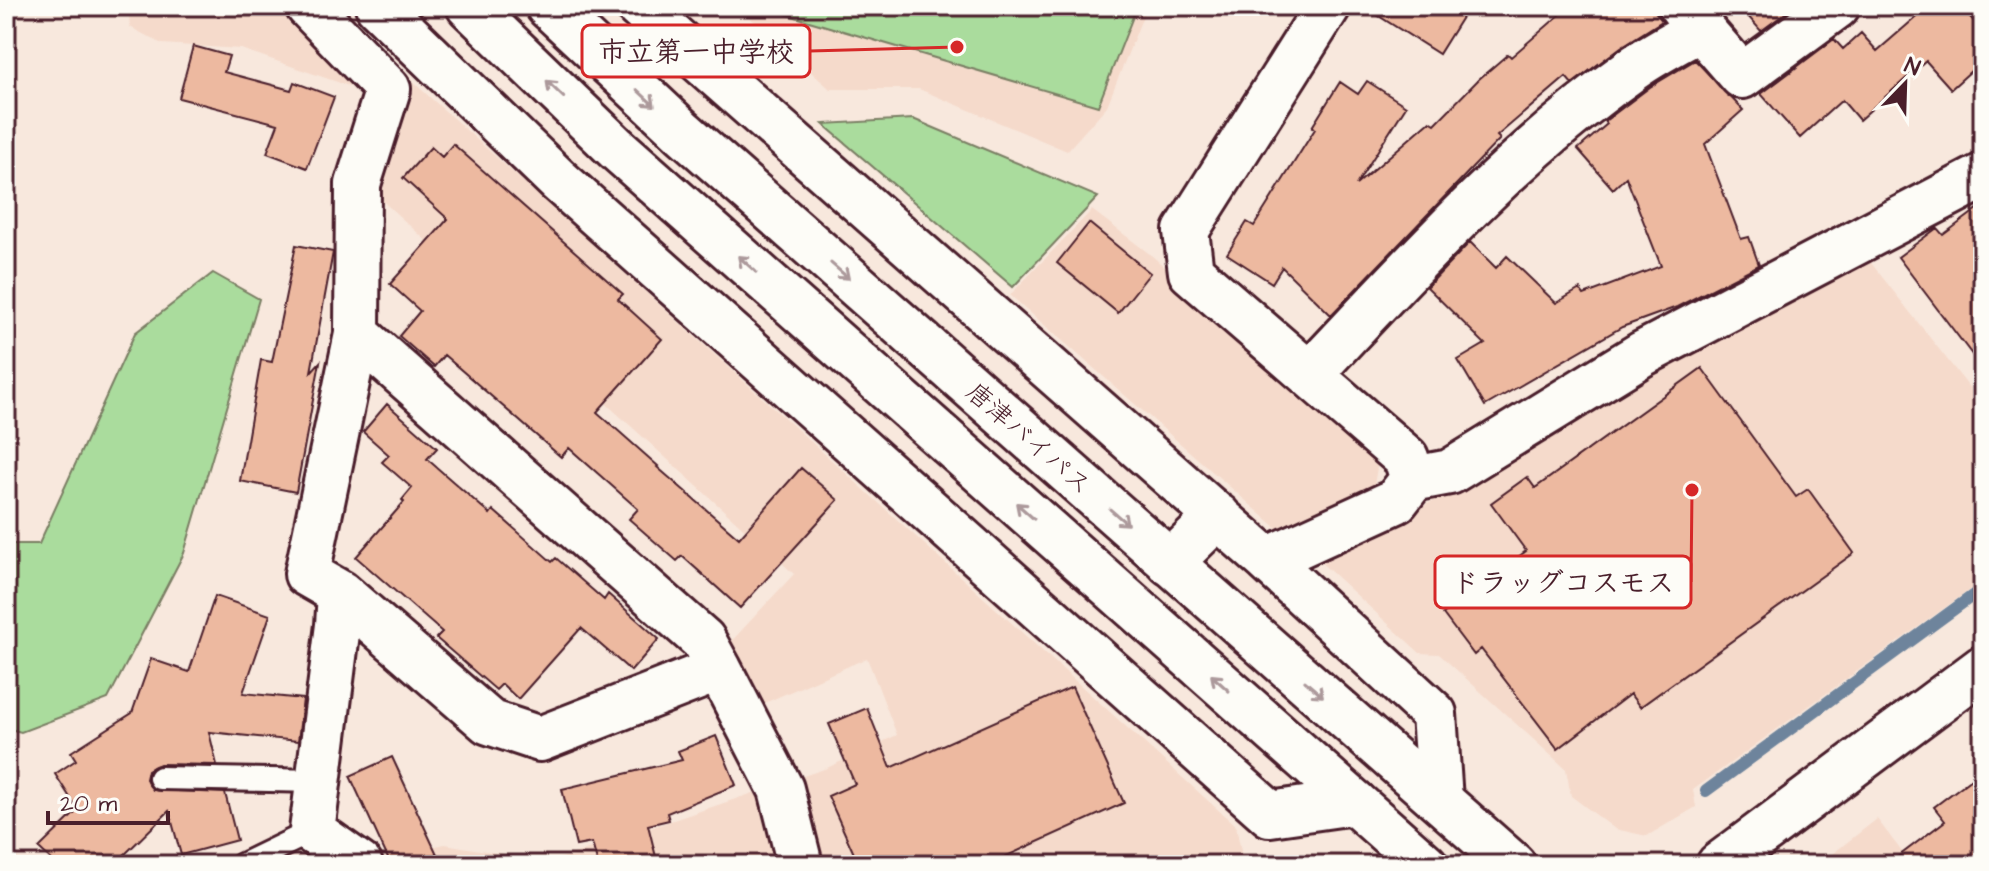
<svg xmlns="http://www.w3.org/2000/svg" width="1989" height="871" viewBox="0 0 1989 871" font-family="'Architects Daughter','Klee One',sans-serif">
  <style>
    .built { fill: #f5dacb }
    .green { fill: #aadc9d; stroke: #7a7e64; stroke-width: 2 }
    .lines { fill: none; stroke-linecap: round; stroke-linejoin: round }
    .stream { stroke: #6e849c; stroke-width: 12 }
    .building { fill: #edb9a0; stroke: #4a1f2b; stroke-width: 2 }
    .service-casing { stroke: #4a1f2b; stroke-width: 28 }
    .minor-casing { stroke: #4a1f2b; stroke-width: 50 }
    .tertiary-casing { stroke: #4a1f2b; stroke-width: 50 }
    .trunk-casing { stroke: #4a1f2b; stroke-width: 50 }
    .service { stroke: #fdfcf7; stroke-width: 22 }
    .minor { stroke: #fdfcf7; stroke-width: 44 }
    .tertiary { stroke: #fdfcf7; stroke-width: 44 }
    .trunk { stroke: #fdfcf7; stroke-width: 44 }
    .oneway { stroke: #ac999b }
    .labels { text-anchor: middle; stroke-width: 6; stroke-linejoin: round; paint-order: stroke }
    .street-label { font-size: 26px; fill: #4a1f2b; stroke: #fdfcf7 }
    .leader { fill: none; stroke: #d62828; stroke-width: 3 }
    .callout-dot { fill: #d62828; stroke: #fdfcf7; stroke-width: 3 }
    .callout { fill: #fdfcf7; stroke: #d62828; stroke-width: 3 }
    .callout-label { font-size: 28px; text-anchor: middle; font-weight: bold; fill: #4a1f2b }
  </style>
  <rect width="100%" height="100%" fill="#f8e8dd"/>
  <filter id="ink" filterUnits="userSpaceOnUse"><feTurbulence type="fractalNoise" baseFrequency=".0125" numOctaves="2"/><feDisplacementMap in="SourceGraphic" scale="16" xChannelSelector="R" yChannelSelector="G"/><feConvolveMatrix kernelMatrix="1 2 1 2 8 2 1 2 1" color-interpolation-filters="sRGB"/></filter>
  <g filter="url(#ink)">
    <path class="built" d="M128 6H329L1236 826 1242 856 1254 865H375L368 861 445 844 550 862 827 768 897 735 867 658 760 705 727 646 794 574 377 196 407 106 241 49 162 44 130 27Z
      M737 6H1147L1107 106 1067 151 919 89H830Z
      M1092 210 1151 255 1379 456 1373 491 1285 535 1010 295Z
      M1864 254 1983 405V580L1693 790 1696 807 1647 836 1615 829 1571 796 1566 769 1439 654 1420 653 1316 558 1444 496Z
      M1877 819 1912 865H1818Z"/>
    <path class="green" d="M758 6H1137L1098 106Z
      M913 119 1098 197 1013 287 823 124Z
      M213 273 259 299 184 553 108 699 21 732 6 728V544H39L135 333Z"/>
    <g class="lines">
      <path class="stream" d="M1706 791 1983 588"/>
    </g>
    <path class="building" d="M1363 6H1469L1439 54Z
      M1570 6H1651L1662 21 1621 47 1572 84 1566 77 1497 136 1500 139 1331 315 1282 267 1272 283 1227 254 1247 222 1254 226 1315 129 1312 127 1340 82 1358 94 1367 81 1406 106 1356 185 1430 121 1435 124 1479 79 1508 54 1511 57Z
      M1739 6H1795L1761 31Z
      M1929 6H1960L1983 31V60L1951 89 1926 61 1859 120 1842 100 1800 138 1761 94 1834 39 1843 49 1861 33 1877 51Z
      M193 46 229 56 224 72 291 90 294 82 334 97 307 168 267 153 278 124 179 98Z
      M1695 60 1743 110 1705 144 1741 239 1749 237 1759 265 1677 307 1622 327 1485 406 1458 360 1485 344 1427 287 1470 242 1496 268 1507 256 1556 303 1580 289 1584 295 1661 266 1626 177 1613 189 1578 149 1607 124 1605 121 1650 87Z
      M453 144 623 294 618 299 662 339 597 412 658 466 657 467 739 538 801 468 838 500 740 608 682 556 677 561 629 519 638 509 569 448 561 457 444 355 434 367 399 336 420 311 390 284 448 219 403 178 431 147 442 157Z
      M1983 205V369L1898 257 1937 228 1943 235Z
      M1089 223 1150 273 1118 313 1057 263Z
      M296 245 333 252 311 372 320 362 296 492 240 481 261 360 272 362Z
      M1702 368 1796 497 1808 489 1854 553 1640 707 1630 694 1558 749 1481 649 1474 655 1443 614 1526 551 1491 503 1527 477 1535 488Z
      M387 404 437 448 427 459 490 514 493 510 552 562 556 558 604 600 608 594 659 639 631 671 581 628 518 699 502 684 496 690 436 638 442 632 356 557 404 502 402 500 412 488 382 462 389 455 363 432Z
      M215 596 270 615 243 693 303 699 298 741 209 732 217 765 160 764 148 770 146 779 153 790 225 793 237 840 181 855 169 811 114 865H57L39 848 78 810 55 774 76 760 71 752 132 713 151 659 189 672Z
      M1072 687 1124 803 987 865H859L828 796 855 784 829 724 867 708 891 768Z
      M716 736 736 785 667 813 669 820 648 825 658 865H598L592 843 576 846 562 789 682 760 678 751Z
      M392 757 442 865H391L350 776Z
      M1983 770V865H1887L1945 821 1934 807Z"/>
    <g class="lines">
      <g class="service-casing">
        <path id="service" d="M160 778 318 781
          M242 865 312 831"/>
      </g>
      <g class="minor-casing">
        <path id="minor" d="M308 6 388 89 358 184 357 334 307 574 340 593 489 722 540 739 719 669 703 640 357 334
          M378 6 558 180 1270 814 1354 802
          M638 6 1267 560 1434 714 1440 800
          M1682 7 1742 76 1837 6
          M1310 374C1410 268 1508 158 1627 73 1649 56 1675 43 1700 29
          M1413 479 1450 472 1642 354 1983 176
          M1267 560 1396 501 1413 479 1406 458 1191 272 1186 231 1328 6
          M1170 563 1218 516
          M340 593 338 625 312 831 360 865
          M719 669 781 789 800 865"/>
      </g>
      <g class="tertiary-casing">
        <path id="tertiary" d="M1719 865 1983 668"/>
      </g>
      <g class="trunk-casing">
        <path id="trunk" d="M469 6 616 148 1425 865
          M548 6 683 132 1513 865"/>
      </g>
      <use href="#service" class="service"/>
      <use href="#minor" class="minor"/>
      <use href="#tertiary" class="tertiary"/>
      <use href="#trunk" class="trunk"/>
    </g>
    <defs><path id="oneway-shaft" d="M-6 0H5M1.5-3L5.5 0L1.5 3" fill="none" stroke-width="1.6" stroke-linecap="round" stroke-linejoin="round" transform="scale(2)"/></defs>
    <g class="oneway">
      <use href="#oneway-shaft" transform="translate(555 89) rotate(-136)"/>
      <use href="#oneway-shaft" transform="translate(646 98) rotate(43)"/>
      <use href="#oneway-shaft" transform="translate(747 264) rotate(-138)"/>
      <use href="#oneway-shaft" transform="translate(840 271) rotate(41)"/>
      <use href="#oneway-shaft" transform="translate(1025 511) rotate(-138)"/>
      <use href="#oneway-shaft" transform="translate(1119 517) rotate(41)"/>
      <use href="#oneway-shaft" transform="translate(1220 683) rotate(-138)"/>
      <use href="#oneway-shaft" transform="translate(1314 689) rotate(41)"/>
    </g>
  </g>
  <g class="labels">
    <g class="street-label">
      <text transform="translate(1029 438) rotate(41)" y="9">唐津バイパス</text>
    </g>
  </g>
  <path class="leader" d="M957 47L810 51M1692 490L1691 582"/>
  <g class="callout-dot">
    <circle cx="957" cy="47" r="8"/>
    <circle cx="1692" cy="490" r="8"/>
  </g>
  <g class="callout">
    <rect x="582" y="25" width="228" height="52" rx="8"/>
    <rect x="1435" y="556" width="256" height="52" rx="8"/>
  </g>
  <g class="callout-label">
    <text x="696" y="61">市立第一中学校</text>
    <text x="1563" y="592">ドラッグコスモス</text>
  </g>
  <rect width="1989" height="871" fill="none" stroke="#fdfcf7" stroke-width="32"/>
  <rect x="16" y="16" width="1957" height="839" fill="none" stroke="#4a1f2b" stroke-width="3" filter="url(#ink)"/>
  <g transform="translate(1905 84) rotate(23)" stroke="#fdfcf7" stroke-width="6" paint-order="stroke">
  <path d="M0-6L14 30L0 20L-14 30Z" fill="#4a1f2b"/>
  <text y="-12" font-size="22" font-weight="bold" text-anchor="middle" fill="#4a1f2b">N</text>
  </g>
  <path d="M48 811v12h120v-12" fill="none" stroke="#4a1f2b" stroke-width="4"/>
  <text x="60" y="811" font-size="24" fill="#4a1f2b" stroke="#fdfcf7" stroke-width="6" paint-order="stroke">20 m</text>
</svg>
